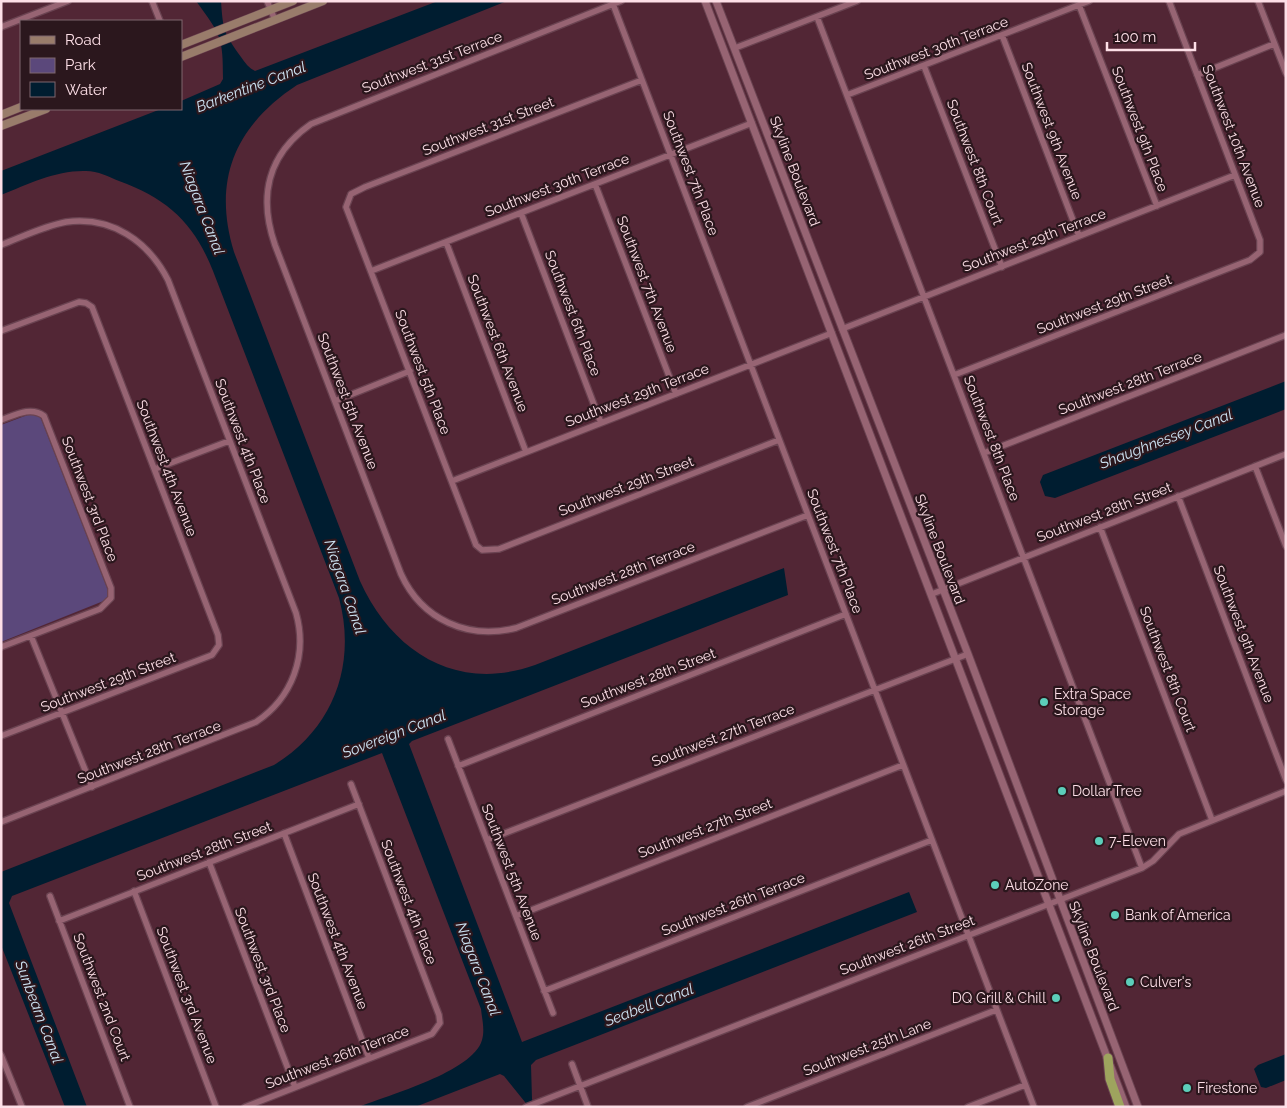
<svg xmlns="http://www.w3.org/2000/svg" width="1287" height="1108" viewBox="0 0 1287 1108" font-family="Raleway,sans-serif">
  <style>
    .green { fill: #5b487b }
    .water { fill: #001d30 }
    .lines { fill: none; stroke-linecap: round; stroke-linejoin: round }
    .minor-casing { stroke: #6a4351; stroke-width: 8 }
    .tertiary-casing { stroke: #6a4351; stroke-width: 9 }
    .secondary-casing { stroke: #6a4351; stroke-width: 9 }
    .trunk-casing { stroke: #6a4351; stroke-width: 11 }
    .minor { stroke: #976473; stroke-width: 5.5 }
    .tertiary { stroke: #976473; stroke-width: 7 }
    .secondary { stroke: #997c6b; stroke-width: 8 }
    .trunk { stroke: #9ea45e; stroke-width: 9 }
    .poi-dot { fill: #5cceba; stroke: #2b171d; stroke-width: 2 }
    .labels { text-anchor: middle; stroke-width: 4.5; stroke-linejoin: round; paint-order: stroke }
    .street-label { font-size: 14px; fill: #fddfe7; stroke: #2b171d }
    .poi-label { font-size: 14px; fill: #fddfe7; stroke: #2b171d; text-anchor: start }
    .water-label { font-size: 15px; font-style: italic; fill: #cde3f3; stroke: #2b171d }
  </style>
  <rect width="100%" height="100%" fill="#522635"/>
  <path class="green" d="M38 411 111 598 1 642V425Z"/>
  <path class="water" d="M196 1H221C223 31 224 33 241 57 245 63 249 68 255 71L438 1H507L297 85C235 126 212 180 234 252L360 581C392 652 457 693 535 665L784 568 788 595 412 741 409 744 522 1042 909 892 917 912 536 1060 531 1065 532 1099 534 1107H529L504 1076 500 1074 415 1107H359C388 1095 473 1072 482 1040 485 1030 482 1019 481 1009L382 753 12 896 9 903 87 1107H65L1 945V872L274 765C333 729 357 665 339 598L213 271C194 223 168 199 119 181 109 177 98 171 86 171 57 170 28 184 1 195V171L161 109H181V101L220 84 223 79C223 37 221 35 196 1Z
    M1286 381V409L1055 498 1045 496 1040 482 1043 475Z
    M1286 1054V1080L1266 1088 1261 1087 1254 1069 1258 1065Z"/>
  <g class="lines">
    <g class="minor-casing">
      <path id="minor" d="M152 1 160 21
        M267 1 275 20
        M621 1 311 124C268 154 258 196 275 245L401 574C422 620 468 640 516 628L808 515
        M1258 1 1286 73
        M613 4 1034 1107
        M1079 5 1157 206
        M817 17 1142 868
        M1 27 68 1
        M1002 35 1079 236
        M735 48 857 1
        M924 66 1002 267
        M1197 75 1274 44
        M642 80 365 187 351 194 346 207 476 545 482 550 499 549 779 440
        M847 95 1089 1
        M595 184 676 394
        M521 213 601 423
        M446 242 526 452
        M1 245C22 237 44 226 66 222 112 216 148 241 168 280L296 613C308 656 292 698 256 722L1 822
        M371 271 752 123
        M842 329 1235 175
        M1 331 79 302 86 303 92 307 218 635 219 645 212 655 1 736
        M954 375 1250 260 1260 252V240L1169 1
        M335 401 410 371
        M1 420C15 415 31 406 44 416L111 588V598L100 609 1 647
        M984 453 1286 335
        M1255 466 1286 546
        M155 469 229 441
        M452 481 832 333
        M1178 496 1286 780
        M1100 527 1212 820
        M932 594 1286 454
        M31 636 92 787
        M448 739 553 1013
        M458 766 846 614
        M284 833 369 1058
        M487 840 968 654
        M209 862 295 1087
        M134 891 216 1107
        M50 896 130 1107
        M516 916 903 765
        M59 921 359 804
        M544 991 932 840
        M1 1055 22 1107
        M572 1064 588 1107
        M245 1107 432 1034 440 1023 439 1015 351 784
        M526 1107 1142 868 1153 861 1179 834 1286 791
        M747 1107 996 1010
        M968 1107 1025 1085"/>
    </g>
    <g class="tertiary-casing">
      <path id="tertiary" d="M705 1 1126 1107
        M716 1 968 654 1138 1107"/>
    </g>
    <g class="secondary-casing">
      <path id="secondary" d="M181 45 293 1
        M181 57 323 1
        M1 115 21 107
        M1 126 46 109"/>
    </g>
    <g class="trunk-casing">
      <path id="trunk" d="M1108 1058 1110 1079 1120 1107"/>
    </g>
    <use href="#minor" class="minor"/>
    <use href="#tertiary" class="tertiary"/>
    <use href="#secondary" class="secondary"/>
    <use href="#trunk" class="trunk"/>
  </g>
  <g class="poi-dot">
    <circle cx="1044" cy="702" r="5"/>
    <circle cx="1062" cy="791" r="5"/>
    <circle cx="1099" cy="841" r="5"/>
    <circle cx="995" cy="885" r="5"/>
    <circle cx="1115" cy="915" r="5"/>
    <circle cx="1130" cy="982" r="5"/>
    <circle cx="1056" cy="998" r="5"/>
    <circle cx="1187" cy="1088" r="5"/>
  </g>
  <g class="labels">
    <g class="street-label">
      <text transform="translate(936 48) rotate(-21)" y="5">Southwest 30th Terrace</text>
      <text transform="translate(432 62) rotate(-21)" y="5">Southwest 31st Terrace</text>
      <text transform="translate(488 126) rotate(-21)" y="5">Southwest 31st Street</text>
      <text transform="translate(1140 129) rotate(69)" y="5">Southwest 9th Place</text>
      <text transform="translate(1052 131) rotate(69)" y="5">Southwest 9th Avenue</text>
      <text transform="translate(1234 136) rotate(69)" y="5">Southwest 10th Avenue</text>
      <text transform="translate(975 162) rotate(69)" y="5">Southwest 8th Court</text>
      <text transform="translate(795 171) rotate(69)" y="5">Skyline Boulevard</text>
      <text transform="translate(691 173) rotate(69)" y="5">Southwest 7th Place</text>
      <text transform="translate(557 185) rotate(-21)" y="5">Southwest 30th Terrace</text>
      <text transform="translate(1034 240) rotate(-21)" y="5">Southwest 29th Terrace</text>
      <text transform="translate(647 284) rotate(69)" y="5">Southwest 7th Avenue</text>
      <text transform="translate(1104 304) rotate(-21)" y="5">Southwest 29th Street</text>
      <text transform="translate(573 313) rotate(69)" y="5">Southwest 6th Place</text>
      <text transform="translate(498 343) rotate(69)" y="5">Southwest 6th Avenue</text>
      <text transform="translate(423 372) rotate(69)" y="5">Southwest 5th Place</text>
      <text transform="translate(1130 383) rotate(-21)" y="5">Southwest 28th Terrace</text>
      <text transform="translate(637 395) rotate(-21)" y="5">Southwest 29th Terrace</text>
      <text transform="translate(348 401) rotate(69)" y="5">Southwest 5th Avenue</text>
      <text transform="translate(992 438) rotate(69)" y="5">Southwest 8th Place</text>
      <text transform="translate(243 441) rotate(69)" y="5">Southwest 4th Place</text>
      <text transform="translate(167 468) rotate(69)" y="5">Southwest 4th Avenue</text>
      <text transform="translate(626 486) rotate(-21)" y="5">Southwest 29th Street</text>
      <text transform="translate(90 499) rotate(69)" y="5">Southwest 3rd Place</text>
      <text transform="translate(1104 512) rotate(-21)" y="5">Southwest 28th Street</text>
      <text transform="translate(940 549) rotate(69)" y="5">Skyline Boulevard</text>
      <text transform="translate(835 551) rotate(69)" y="5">Southwest 7th Place</text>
      <text transform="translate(623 573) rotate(-21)" y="5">Southwest 28th Terrace</text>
      <text transform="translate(1244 634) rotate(69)" y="5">Southwest 9th Avenue</text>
      <text transform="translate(1168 669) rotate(69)" y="5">Southwest 8th Court</text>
      <text transform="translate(648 678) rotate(-21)" y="5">Southwest 28th Street</text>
      <text transform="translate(108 682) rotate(-21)" y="5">Southwest 29th Street</text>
      <text transform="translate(723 735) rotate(-21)" y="5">Southwest 27th Terrace</text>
      <text transform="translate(149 752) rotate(-21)" y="5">Southwest 28th Terrace</text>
      <text transform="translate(705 828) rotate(-21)" y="5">Southwest 27th Street</text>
      <text transform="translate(204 851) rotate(-21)" y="5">Southwest 28th Street</text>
      <text transform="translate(512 872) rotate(69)" y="5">Southwest 5th Avenue</text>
      <text transform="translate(409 902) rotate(69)" y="5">Southwest 4th Place</text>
      <text transform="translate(733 904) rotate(-21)" y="5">Southwest 26th Terrace</text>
      <text transform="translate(338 941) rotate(69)" y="5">Southwest 4th Avenue</text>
      <text transform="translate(907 945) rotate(-21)" y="5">Southwest 26th Street</text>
      <text transform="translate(1094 956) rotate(69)" y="5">Skyline Boulevard</text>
      <text transform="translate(263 970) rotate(69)" y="5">Southwest 3rd Place</text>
      <text transform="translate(187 995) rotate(69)" y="5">Southwest 3rd Avenue</text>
      <text transform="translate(102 997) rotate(69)" y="5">Southwest 2nd Court</text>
      <text transform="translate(867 1047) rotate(-21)" y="5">Southwest 25th Lane</text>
      <text transform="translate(337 1057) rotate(-21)" y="5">Southwest 26th Terrace</text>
    </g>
    <g class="poi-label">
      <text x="1054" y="699">Extra Space<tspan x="1054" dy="16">Storage</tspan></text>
      <text x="1072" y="796">Dollar Tree</text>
      <text x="1109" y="846">7-Eleven</text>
      <text x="1005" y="890">AutoZone</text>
      <text x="1125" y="920">Bank of America</text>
      <text x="1140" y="987">Culver's</text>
      <text x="1046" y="1003" text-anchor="end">DQ Grill &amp; Chill</text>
      <text x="1197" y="1093">Firestone</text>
    </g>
    <g class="water-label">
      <text transform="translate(251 87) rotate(-21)" y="5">Barkentine Canal</text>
      <text transform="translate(202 208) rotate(69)" y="5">Niagara Canal</text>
      <text transform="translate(1166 439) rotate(-21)" y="5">Shaughnessey Canal</text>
      <text transform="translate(345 587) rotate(71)" y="5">Niagara Canal</text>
      <text transform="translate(394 734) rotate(-21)" y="5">Sovereign Canal</text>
      <text transform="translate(478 969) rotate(69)" y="5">Niagara Canal</text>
      <text transform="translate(649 1005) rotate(-21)" y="5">Seabell Canal</text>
      <text transform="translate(39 1012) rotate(69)" y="5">Sunbeam Canal</text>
    </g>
  </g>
  <rect width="1287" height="1108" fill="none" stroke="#fddfe7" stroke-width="5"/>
  <rect x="20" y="20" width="162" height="90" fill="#2b171d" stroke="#7f676e"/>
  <rect x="30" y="36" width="25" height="8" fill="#997c6b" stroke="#7f676e"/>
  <text x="65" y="45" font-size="15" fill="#fddfe7">Road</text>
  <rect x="30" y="58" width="25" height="15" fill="#5b487b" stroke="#7f676e"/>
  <text x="65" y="70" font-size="15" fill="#fddfe7">Park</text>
  <rect x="30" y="82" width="25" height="15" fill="#001d30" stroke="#7f676e"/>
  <text x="65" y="95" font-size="15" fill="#fddfe7">Water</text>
  <path d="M1107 42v8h88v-8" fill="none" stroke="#fddfe7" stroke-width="2.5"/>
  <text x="1114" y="42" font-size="15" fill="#fddfe7" stroke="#2b171d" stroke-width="4" paint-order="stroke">100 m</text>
</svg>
